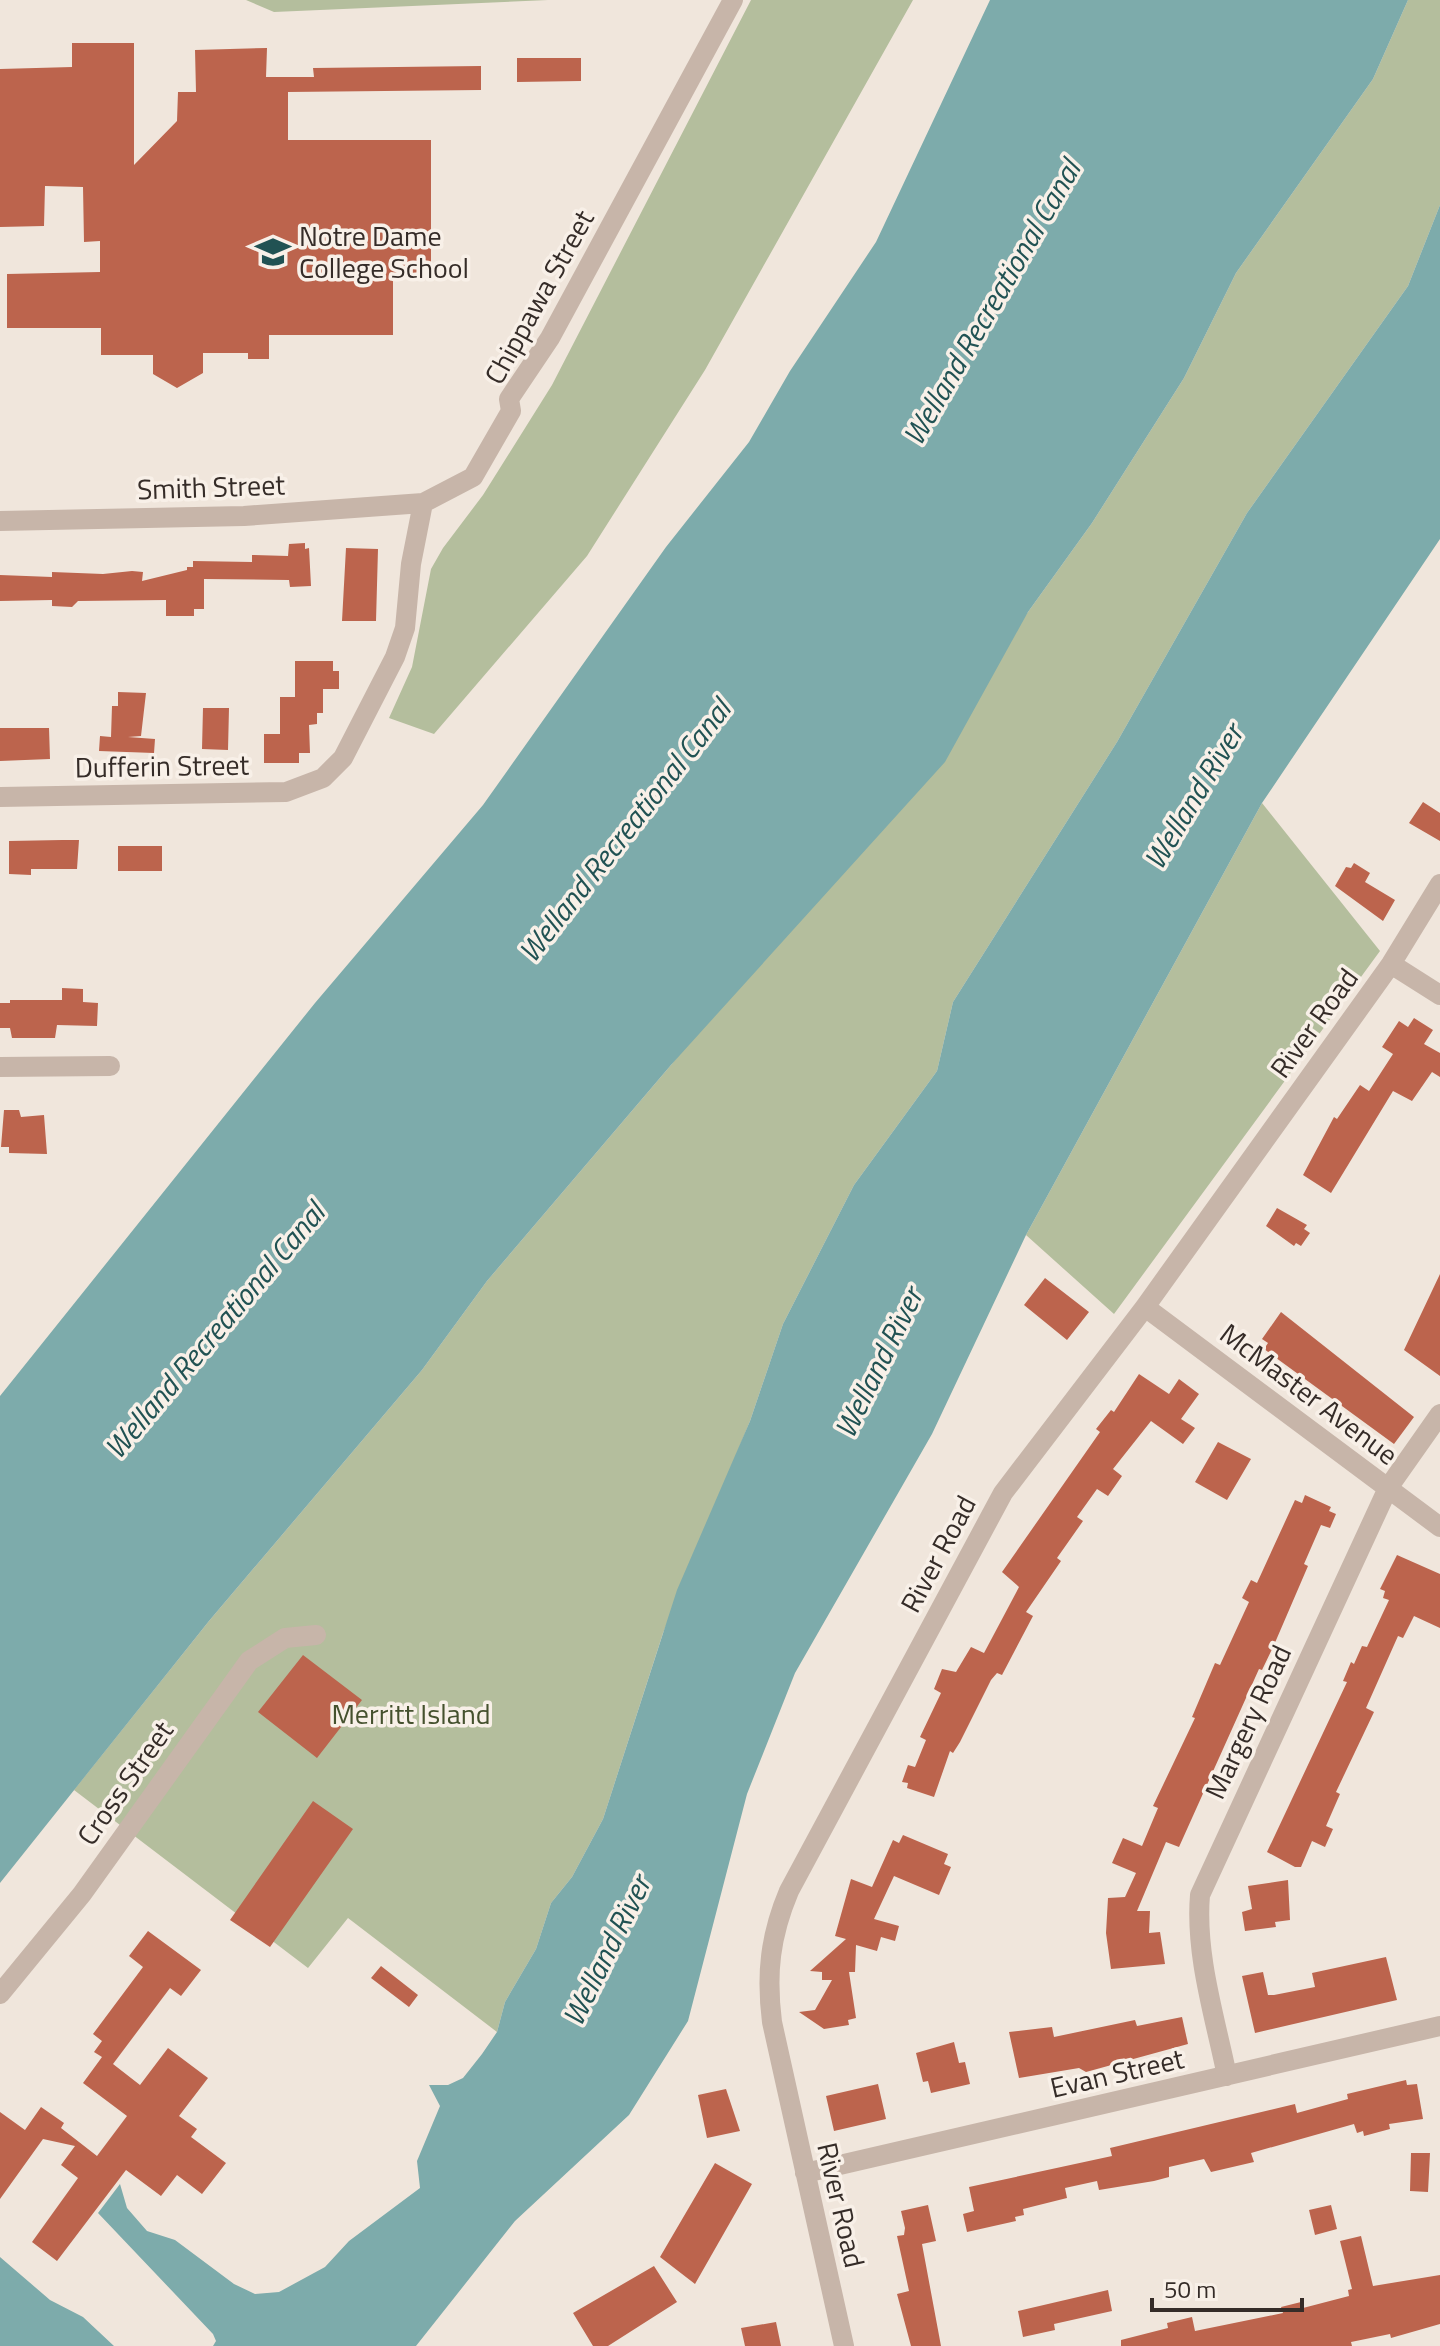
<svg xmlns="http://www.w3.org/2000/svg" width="1440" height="2346" viewBox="0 0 1440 2346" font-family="'Titillium Web',sans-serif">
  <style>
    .green { fill: #b4be9d }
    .water { fill: #7dabab }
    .building { fill: #bc644d }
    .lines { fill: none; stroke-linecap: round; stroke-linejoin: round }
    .minor { stroke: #c7b5a9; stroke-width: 20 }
    .labels { text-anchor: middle; stroke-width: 7; stroke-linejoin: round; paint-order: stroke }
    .poi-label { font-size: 28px; fill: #352c28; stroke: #f8f0e8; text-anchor: start }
    .street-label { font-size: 28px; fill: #352c28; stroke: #f8f0e8 }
    .park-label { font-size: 28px; fill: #45512e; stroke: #f8f0e8 }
    .water-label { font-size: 30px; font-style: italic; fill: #215253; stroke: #f8f0e8 }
  </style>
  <rect width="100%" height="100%" fill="#f0e6dc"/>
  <path class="green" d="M246 0H548L274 12Z
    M751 0H913L705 370 587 556 434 734 389 718 412 667 431 569 443 548 483 495 552 385Z
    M1408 0H1440V205L1408 286 1247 513 1117 742 953 1002 937 1071 854 1185 783 1324 750 1421 663 1633 603 1819 572 1877 551 1903 536 1949 505 2002 497 2032 348 1918 308 1968 74 1790 209 1621 422 1370 487 1281 671 1065 1028 612 1092 523 1184 378 1236 273 1373 79Z
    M1262 803 1380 951 1114 1314 1026 1235Z"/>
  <path class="water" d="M990 0H1408L1373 79 1236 273 1184 378 1092 523 1028 612 945 762 671 1065 487 1281 422 1370 209 1621 0 1883V1396L315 1003 483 805 666 547 749 442 790 371 876 242Z
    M1440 205V539L1262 803 1026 1235 932 1434 795 1673 747 1794 688 2021 629 2115 515 2221 416 2346H213L216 2341 213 2334 98 2213 120 2184 127 2208 147 2231 175 2240 234 2284 255 2294 279 2292 325 2267 349 2241 420 2188 417 2161 440 2106 429 2085H448L463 2078 482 2054 497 2032 505 2002 536 1949 551 1903 572 1877 603 1819 677 1590 750 1421 783 1324 854 1185 937 1071 953 1002 1117 742 1247 513 1408 286Z
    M0 2257 50 2300 83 2317 114 2346H0Z"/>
  <path class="building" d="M72 43H134V165L177 121 178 92H196L195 50 267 48 266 77H314L313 68 481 66V90L288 92V140H431V277H393V335H269V359H248V353H203V373L177 388 153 374V355H101V328H7V274L100 272V241L84 242 83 187 45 186 44 226 0 227V69L72 67Z
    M517 58H581V81L517 82Z
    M305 543V549L309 548 311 586 290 587 289 580 204 579V609H194V616H166V600L78 601 72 607 52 606V600L0 601V575L52 577V572L103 574 132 571 143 572 142 581 187 570V567H193V561L252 562V555L288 556 289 544Z
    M346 548 378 549 376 621H342Z
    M295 661H333V671H339V689H323V713H317V724L309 725 310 753H299V763H264V734H280V697H295Z
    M118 692 146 693 141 736 128 737 155 739 154 753 99 751 100 736 111 737 112 706H118Z
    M203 708H229L228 750 202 749Z
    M0 728H49L50 759 0 761Z
    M1423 802 1440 813V841L1409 823Z
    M62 840H79L77 869H31V875L9 874V841Z
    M118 846H162V871H118Z
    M1354 863 1370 873 1365 882 1395 900 1383 921 1335 886 1346 867 1351 868Z
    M62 988 83 989V1002L98 1003 97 1026 57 1025 55 1038H12L10 1028H0V1003H10V1000H62Z
    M1414 1018 1433 1030 1424 1044 1440 1053V1077L1432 1072 1412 1101 1393 1091 1331 1193 1303 1175 1334 1117 1337 1119 1360 1085 1369 1091 1393 1054 1382 1047 1399 1021 1408 1027Z
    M4 1110H19L21 1117 44 1115 47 1154 9 1153V1147H1Z
    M1277 1208 1307 1225 1304 1229 1310 1233 1301 1246 1296 1243 1294 1246 1266 1226Z
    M1440 1274V1376L1404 1350Z
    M1045 1278 1089 1312 1067 1340 1024 1305Z
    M1281 1312 1414 1417 1394 1444 1264 1349 1268 1343 1262 1339Z
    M1139 1374 1169 1394 1179 1379 1199 1394 1181 1419 1195 1428 1183 1444 1151 1421 1113 1469 1122 1476 1108 1496 1097 1489 1077 1517 1083 1521 1057 1558 1061 1561 1026 1612 1033 1616 1002 1675 997 1673 991 1680 960 1742 953 1753 950 1751 934 1797 907 1788 908 1783 902 1782 908 1765 915 1767 926 1740 920 1737 941 1693 934 1689 942 1669 956 1672 971 1647 984 1653 1019 1587 1002 1572 1100 1432 1096 1429 1111 1410 1114 1412Z
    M1218 1442 1251 1459 1227 1500 1195 1482Z
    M1305 1495 1331 1507 1329 1511 1336 1514 1330 1528 1321 1525 1304 1564 1308 1566 1274 1645 1262 1670 1259 1669 1179 1847 1166 1842 1137 1911H1150L1149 1933 1160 1932 1165 1964 1111 1969 1106 1933 1108 1898 1125 1897 1136 1873 1112 1863 1123 1838 1142 1846 1158 1808 1153 1806 1195 1718 1192 1717 1215 1663 1220 1665 1249 1602 1242 1598 1251 1580 1257 1583 1295 1500 1302 1503Z
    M1397 1555 1440 1574V1628L1414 1616 1403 1638 1398 1636 1366 1708 1374 1712 1336 1792 1340 1794 1326 1826 1333 1829 1325 1847 1312 1841 1301 1867H1295L1267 1852 1347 1682 1343 1681 1351 1662 1354 1664 1362 1646 1367 1647 1389 1600 1383 1598 1385 1591 1380 1589Z
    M303 1655 362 1700 317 1758 258 1712Z
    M313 1801 353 1829 270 1947 230 1920Z
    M903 1835 948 1854 944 1864 951 1867 939 1895 894 1876 874 1919 899 1926 895 1941 881 1937 877 1951 856 1945 855 1972H849L856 2018 848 2020 849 2025 824 2029 799 2012 815 2010 832 1980H822V1972L810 1971 846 1939 835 1936 851 1879 872 1887 893 1840 899 1843Z
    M1288 1880 1290 1920 1275 1922 1276 1927 1245 1931 1242 1912 1252 1909 1248 1886Z
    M148 1931 201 1970 181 1996 170 1988 113 2064 140 2085 168 2048 208 2078 179 2116 197 2129 191 2137 226 2163 202 2194 177 2175 161 2196 126 2170 57 2261 32 2242 78 2178 61 2165 75 2146 43 2139 0 2199V2112L25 2130 41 2107 64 2123 61 2128 97 2156 127 2116 83 2083 102 2057 94 2052 102 2041 93 2034 143 1967 129 1956Z
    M1386 1957 1397 2000 1255 2033 1242 1976 1263 1972 1268 1995H1274L1315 1987 1312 1973Z
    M381 1966 418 1995 409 2007 371 1978Z
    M1182 2017 1188 2044 1086 2072 1079 2068 1019 2078 1009 2032 1052 2027 1054 2037 1135 2020 1137 2026Z
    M954 2042 959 2063 965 2062 970 2084 931 2093 928 2081 923 2082 916 2053Z
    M1406 2080 1407 2085 1417 2084 1423 2119 1389 2124 1390 2129 1364 2136 1363 2131 1357 2133 1354 2124 1251 2153 1254 2162 1211 2172 1204 2159 1169 2167V2177L1154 2181 1099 2190 1097 2181 1065 2188 1067 2198 1023 2209 1024 2215 1015 2217 1016 2221 967 2232 963 2214 974 2211 969 2187 1112 2156 1110 2148 1295 2104 1297 2113 1348 2099 1347 2094Z
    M878 2084 886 2119 834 2131 826 2096Z
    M726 2089 740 2131 707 2138 698 2095Z
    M1411 2153H1430L1428 2192 1410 2191Z
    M715 2163 752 2184 695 2284 660 2257Z
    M928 2205 936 2241 922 2244 941 2346H911L897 2294 909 2291 897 2236 904 2235 905 2228 901 2211Z
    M1331 2205 1337 2229 1315 2235 1309 2210Z
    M1361 2236 1373 2286 1440 2275V2324L1391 2338 1390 2334 1351 2342 1352 2346H1121V2340L1168 2328 1167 2323 1192 2317 1195 2331 1283 2313 1281 2307 1301 2302 1303 2308 1349 2296 1348 2290 1352 2289 1340 2241Z
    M654 2266 677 2302 608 2346H593L573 2313Z
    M1108 2290 1112 2311 1054 2324 1055 2330 1023 2337 1018 2311Z
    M776 2322 781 2346H745L741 2328Z"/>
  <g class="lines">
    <path class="minor" d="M0 521 244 516 423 503 473 477 511 411 509 399 550 338 733 0
      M0 797 286 792 323 778 343 758 395 657 405 628 411 564 423 503
      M1391 964 1440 995
      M0 1067 110 1066
      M1145 1307 1440 1527
      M0 1994 82 1894 249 1661 285 1638 316 1635
      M1227 2076C1215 2017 1195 1955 1200 1895L1388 1488 1440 1414
      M805 2173 1440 2026
      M844 2346 772 2022C766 1974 770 1936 789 1891L1003 1493 1145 1307 1391 964 1440 884"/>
  </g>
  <defs>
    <g id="school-bare" transform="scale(2.76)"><path d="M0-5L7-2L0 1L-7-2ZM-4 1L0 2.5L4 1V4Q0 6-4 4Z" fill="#215253" stroke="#f8f0e8" stroke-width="2.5" paint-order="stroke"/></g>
  </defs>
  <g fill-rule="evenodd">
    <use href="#school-bare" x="273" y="252"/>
  </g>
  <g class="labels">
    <g class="poi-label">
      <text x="299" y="246">Notre Dame<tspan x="299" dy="32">College School</tspan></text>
    </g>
    <g class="street-label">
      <text transform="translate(539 297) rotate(-61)" y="10">Chippawa Street</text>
      <text transform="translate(211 487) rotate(-2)" y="10">Smith Street</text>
      <text transform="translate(162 766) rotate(-1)" y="10">Dufferin Street</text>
      <text transform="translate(1314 1023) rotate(-54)" y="10">River Road</text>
      <text transform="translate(1309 1394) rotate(37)" y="10">McMaster Avenue</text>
      <text transform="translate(938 1554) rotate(-62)" y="10">River Road</text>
      <text transform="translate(1248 1722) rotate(-65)" y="10">Margery Road</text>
      <text transform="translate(125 1783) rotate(-55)" y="10">Cross Street</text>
      <text transform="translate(1117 2073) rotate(-13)" y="10">Evan Street</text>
      <text transform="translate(841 2205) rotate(77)" y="10">River Road</text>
    </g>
    <g class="park-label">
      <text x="411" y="1724">Merritt Island</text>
    </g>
    <g class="water-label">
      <text transform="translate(992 303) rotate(-60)" y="10">Welland Recreational Canal</text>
      <text transform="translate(1194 797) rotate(-59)" y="10">Welland River</text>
      <text transform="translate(625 831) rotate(-52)" y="10">Welland Recreational Canal</text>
      <text transform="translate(215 1331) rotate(-50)" y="10">Welland Recreational Canal</text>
      <text transform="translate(879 1363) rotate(-64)" y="10">Welland River</text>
      <text transform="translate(607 1951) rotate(-64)" y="10">Welland River</text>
    </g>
  </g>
  <path d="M1152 2298v12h150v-12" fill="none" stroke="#352c28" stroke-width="4"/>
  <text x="1164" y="2298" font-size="24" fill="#352c28" stroke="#f8f0e8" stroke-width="6" paint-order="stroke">50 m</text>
</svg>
